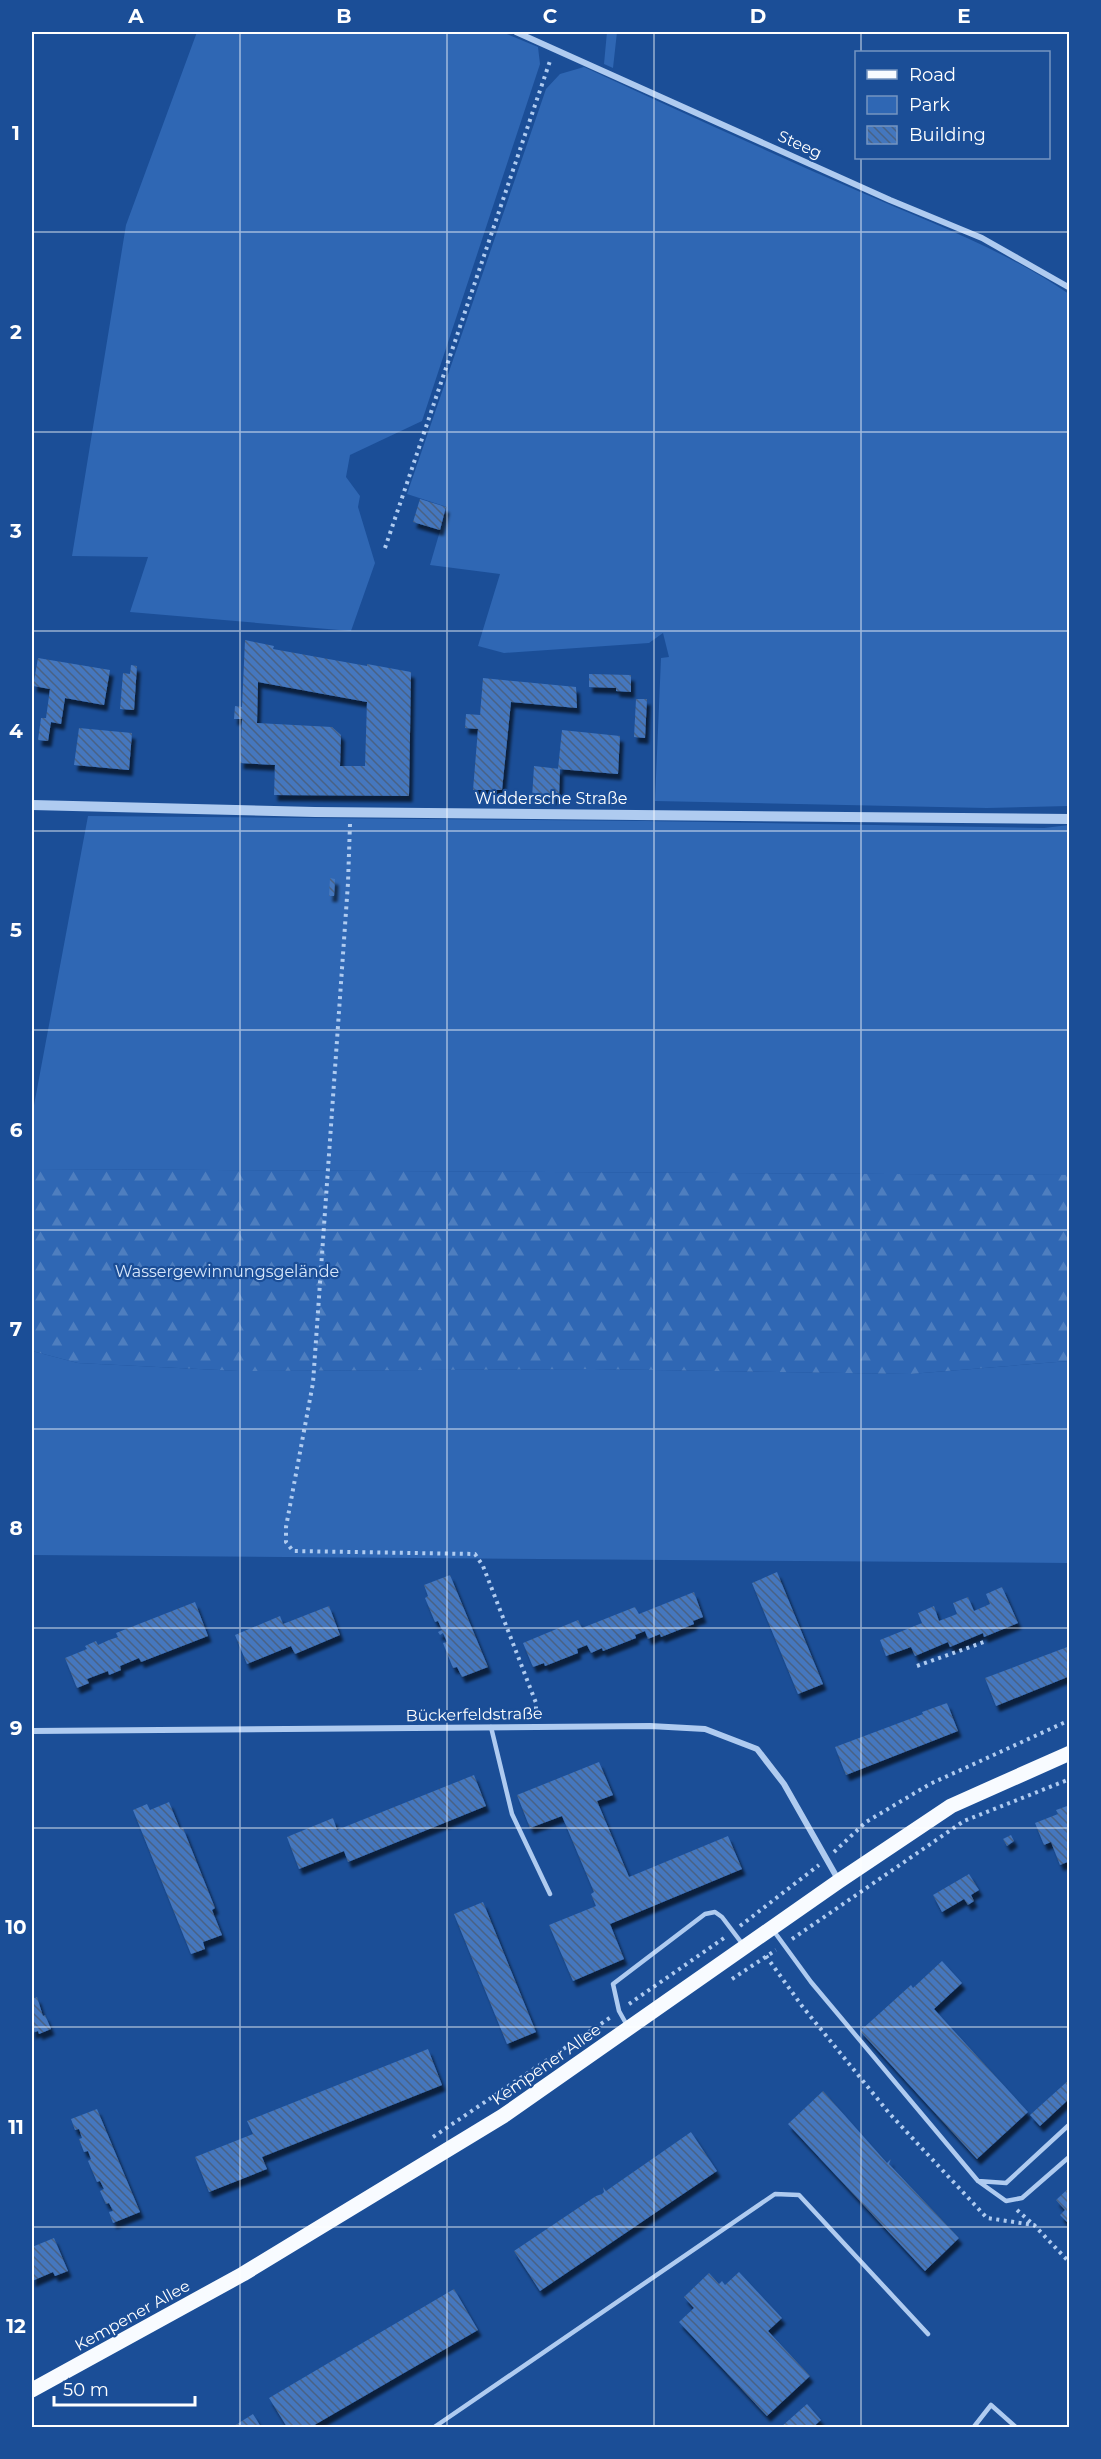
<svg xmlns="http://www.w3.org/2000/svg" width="1101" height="2459" viewBox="0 0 1101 2459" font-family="Montserrat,sans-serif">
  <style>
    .green { fill: #2f67b4 }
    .forest { fill: url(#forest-firs) }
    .building { fill: url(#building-back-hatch); fill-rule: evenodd; filter: url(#shadow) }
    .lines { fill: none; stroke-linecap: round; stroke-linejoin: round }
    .path { stroke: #afcbf0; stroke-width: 4; stroke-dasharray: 3 4.5; stroke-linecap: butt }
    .service { stroke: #afcbf0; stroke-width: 4.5 }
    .minor { stroke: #afcbf0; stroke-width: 6 }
    .tertiary { stroke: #afcbf0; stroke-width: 10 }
    .primary { stroke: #f8fbff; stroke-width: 15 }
    .grid { fill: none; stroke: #fff; stroke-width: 1.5; stroke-opacity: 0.55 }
    .labels { text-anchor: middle; stroke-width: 4.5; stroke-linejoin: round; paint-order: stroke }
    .street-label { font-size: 16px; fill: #fff; stroke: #1b4e97 }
    .park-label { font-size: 16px; fill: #d6e6fb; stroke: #1b4e97 }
    .neatline { fill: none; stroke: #fff; stroke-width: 2 }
    .grid-label { font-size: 20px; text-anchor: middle; font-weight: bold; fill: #fff }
  </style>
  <defs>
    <pattern id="forest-firs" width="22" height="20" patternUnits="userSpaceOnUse" patternTransform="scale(1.5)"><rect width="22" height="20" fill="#2f67b4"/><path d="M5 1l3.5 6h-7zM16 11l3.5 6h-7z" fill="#4e7ebf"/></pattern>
    <pattern id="building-back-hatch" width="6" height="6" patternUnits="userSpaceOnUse" patternTransform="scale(1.5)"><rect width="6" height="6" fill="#4477be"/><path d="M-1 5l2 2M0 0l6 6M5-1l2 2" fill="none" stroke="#486285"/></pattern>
    <filter id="shadow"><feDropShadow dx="3.5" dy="6" stdDeviation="1.5" flood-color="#0009"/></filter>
  </defs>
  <rect width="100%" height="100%" fill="#1b4e97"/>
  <path class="green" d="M197 32H502L538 47 540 64 422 421 350 455 346 477 360 496 358 507 375 563 351 631 130 612 148 557 72 556 126 225Z
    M607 32H617L613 68 604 64Z
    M584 67C675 109 766 151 858 191 929 222 1005 250 1069 294V806L987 808 655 801 661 658 669 657 663 633 649 643 504 653 478 646 500 574 430 565 447 507 407 494 546 89 560 74Z
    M88 816 646 821 1044 828 1069 825V1175L32 1169V1116Z
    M32 1351 78 1363 239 1371 593 1369 910 1374 1069 1361V1563L32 1555Z"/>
  <path class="forest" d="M32 1169 1069 1175V1361L910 1374 593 1369 239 1371 78 1363 32 1351Z"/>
  <path class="building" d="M420 499 446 507 440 530 413 522Z
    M245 640 274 646 273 649 367 666V664L411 672 409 796 274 795 275 765 240 763 242 719H234L235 706 242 707ZM258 682 367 702 365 766H340L341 735 332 727 257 723Z
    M38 658 110 670 104 705 65 698 61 724 51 722 48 741 38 740 41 718H46L50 689 33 686Z
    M131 665 137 666 134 710 120 709 123 673 130 674Z
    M589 674 631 675V692L616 691V688L589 687Z
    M483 678 576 687 577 708 511 702 502 790H473L478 729 465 728 466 714 480 715Z
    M636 699H647L645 738 634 737Z
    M79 728 132 733 129 770 74 765Z
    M562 730 620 736 618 774 558 769Z
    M534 766 560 769 559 798H532Z
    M330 878 335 879 334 896H329Z
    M777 1572 823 1684 798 1694 752 1583Z
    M450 1575 488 1667 462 1677 457 1667 453 1668 443 1643 447 1642 443 1633 440 1635 438 1632 442 1630 438 1621 435 1622 425 1598 428 1596 424 1585Z
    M1002 1587 1018 1623 984 1637 983 1633 950 1647 948 1642 915 1656 911 1647 886 1656 880 1640 922 1623 918 1613 934 1606 939 1621 957 1614 953 1603 968 1597 974 1611 990 1604 986 1594Z
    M694 1592 703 1617 693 1621 694 1624 661 1637 660 1634 648 1639 645 1631 635 1635 636 1638 603 1651 602 1648 591 1653 587 1645 577 1649 578 1653 545 1666 544 1663 533 1667 523 1643 578 1620 582 1628 635 1607 639 1614Z
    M195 1602 208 1636 141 1662 139 1658 120 1666 121 1670 109 1675 108 1671 87 1679 89 1683 77 1688 65 1658 87 1649 85 1646 96 1641 98 1645 109 1640 118 1637 116 1633Z
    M329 1606 340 1635 295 1654 291 1646 247 1664 235 1635 280 1616 283 1624Z
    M1070 1646V1676L996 1706 985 1678Z
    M947 1703 958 1731 846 1775 835 1747 923 1714 922 1712Z
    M599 1762 613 1795 597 1801 629 1877 728 1836 742 1869 610 1924 624 1959 573 1981 549 1925 596 1906 591 1894 594 1892 562 1816 530 1828 517 1795Z
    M474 1775 486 1806 348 1862 344 1851 299 1869 287 1837 333 1818 337 1830Z
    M169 1802 180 1829 183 1828 215 1908 212 1910 222 1935 203 1942 205 1949 191 1954 133 1810 147 1804 150 1810Z
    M1070 1805V1861L1060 1865 1051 1842 1044 1845 1035 1823 1058 1814 1056 1810Z
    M1011 1835 1014 1841 1007 1846 1003 1839Z
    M969 1874 979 1890 971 1895 974 1901 968 1905 964 1899 942 1912 933 1895Z
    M483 1902 536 2032 507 2044 454 1914Z
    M942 1961 962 1983 934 2009 1028 2112 977 2159 860 2031 911 1985 913 1988Z
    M37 1997 43 2016 45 2015 51 2029 39 2034 38 2031 32 2033V1999Z
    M428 2049 442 2085 262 2157 267 2169 209 2192 195 2157 253 2134 247 2121Z
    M1070 2079V2098L1040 2126 1030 2115Z
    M823 2091 887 2163 891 2159 889 2164 959 2238 925 2271 788 2124Z
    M97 2109 140 2212 113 2223 109 2212 113 2211 109 2203 106 2204 100 2191 104 2189 100 2181 97 2182 88 2161 91 2159 88 2151 84 2152 79 2139 82 2138 79 2129 75 2130 71 2119Z
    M691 2132 717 2171 540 2291 514 2251 596 2196 602 2194 604 2192 603 2187 606 2191Z
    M1070 2187V2225L1060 2215 1065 2210 1056 2200Z
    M54 2238 68 2271 55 2276 53 2272 32 2281V2247Z
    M739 2272 782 2318 768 2331 810 2376 767 2416 679 2322 694 2308 684 2297 709 2273 719 2284 722 2281 725 2285Z
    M454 2289 478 2330 311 2427H287L269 2398Z
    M807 2404 821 2420 813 2427H781Z
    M253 2414 261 2427H235L234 2426Z"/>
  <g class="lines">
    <path class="path" d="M385 548 551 58
      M350 824 348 883 313 1383 286 1527V1542L293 1551 475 1554 483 1566 536 1703V1717
      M917 1666 984 1642
      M834 1852 866 1822 930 1784 1070 1720
      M740 1926 819 1865
      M792 1939 964 1821 1070 1779
      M766 1956 802 2006 889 2113 987 2218 1034 2225 1070 2263
      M732 1979 776 1950
      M629 2004 724 1938
      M433 2137 611 2017
      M1017 2210 1034 2225"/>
    <path class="service" d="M491 1727 512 1814 550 1894
      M773 1930 811 1982 978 2181 1006 2201 1022 2198 1068 2158 1070 2159
      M628 2027 619 2011 613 1984 705 1914 715 1912 722 1917 744 1946
      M978 2181 1006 2183 1070 2124
      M433 2428 775 2194 799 2195 928 2334
      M973 2428 991 2405 1017 2428"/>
    <path class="minor" d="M516 32 890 200 982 238 1070 288
      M32 1731 650 1726 705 1729 757 1749 784 1784 839 1881"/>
    <path class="tertiary" d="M32 805 315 812 1070 819"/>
    <path class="primary" d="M32 2390 243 2274 503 2116 839 1881 951 1806 1070 1753"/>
  </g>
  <path class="grid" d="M240 32V2428M447 32V2428M654 32V2428M861 32V52M861 158V2428M32 232H1070M32 432H1070M32 631H1070M32 831H1070M32 1030H1070M32 1230H1070M32 1429H1070M32 1628H1070M32 1828H1070M32 2027H1070M32 2227H1070"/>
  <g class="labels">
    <g class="street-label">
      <text transform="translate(800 144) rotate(24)" y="6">Steeg</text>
      <text x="551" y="804">Widdersche Straße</text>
      <text transform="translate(474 1714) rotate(-1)" y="6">Bückerfeldstraße</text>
      <text transform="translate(546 2064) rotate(-35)" y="6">Kempener Allee</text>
      <text transform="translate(132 2315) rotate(-29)" y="6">Kempener Allee</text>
    </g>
    <g class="park-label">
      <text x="227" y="1277">Wassergewinnungsgelände</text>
    </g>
  </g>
  <rect width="1101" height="2459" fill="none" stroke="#1b4e97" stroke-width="66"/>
  <rect x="855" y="51" width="195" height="108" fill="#1b4e97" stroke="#7695c1" stroke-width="1.5"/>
  <rect x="867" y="70" width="30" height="9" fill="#f8fbff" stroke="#7695c1" stroke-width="1.5"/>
  <text x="909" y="81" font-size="18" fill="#ffffff">Road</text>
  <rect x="867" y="96" width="30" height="18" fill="#2f67b4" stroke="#7695c1" stroke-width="1.5"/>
  <text x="909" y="111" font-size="18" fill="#ffffff">Park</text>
  <rect x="867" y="126" width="30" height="18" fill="url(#building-back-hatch)" stroke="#7695c1" stroke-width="1.5"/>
  <text x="909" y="141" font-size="18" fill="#ffffff">Building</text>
  <path d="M54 2396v9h141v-9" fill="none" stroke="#ffffff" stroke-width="3"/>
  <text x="63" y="2396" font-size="18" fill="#ffffff" stroke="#1b4e97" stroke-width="4.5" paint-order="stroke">50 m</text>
  <rect x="33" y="33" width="1035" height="2393" class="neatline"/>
  <g class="grid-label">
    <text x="136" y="23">A</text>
    <text x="344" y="23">B</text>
    <text x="550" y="23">C</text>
    <text x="758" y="23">D</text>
    <text x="964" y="23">E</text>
    <text x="16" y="140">1</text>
    <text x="16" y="339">2</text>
    <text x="16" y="538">3</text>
    <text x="16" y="738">4</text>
    <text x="16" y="937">5</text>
    <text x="16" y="1137">6</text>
    <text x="16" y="1336">7</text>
    <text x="16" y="1535">8</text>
    <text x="16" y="1735">9</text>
    <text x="16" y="1934">10</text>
    <text x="16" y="2134">11</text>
    <text x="16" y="2333">12</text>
  </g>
</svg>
